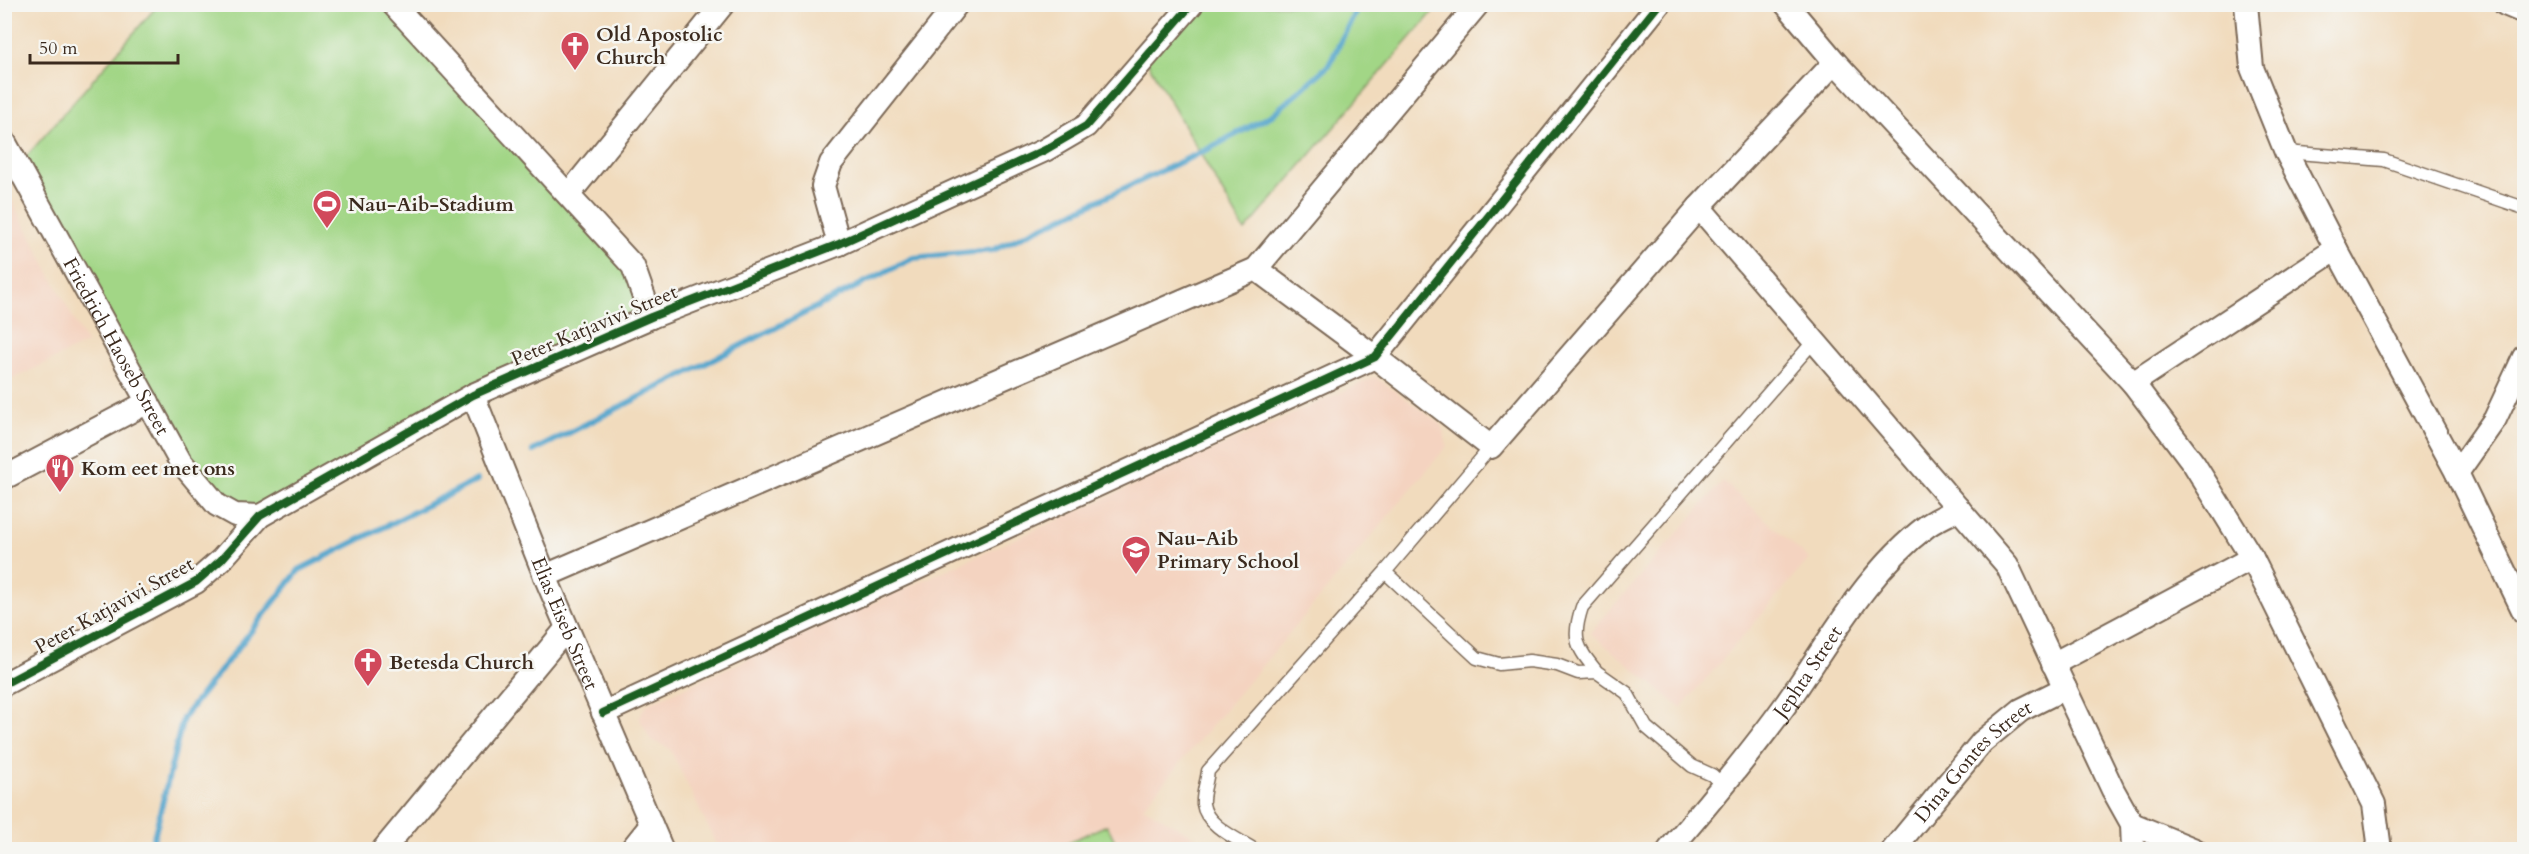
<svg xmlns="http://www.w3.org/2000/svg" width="2529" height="854" viewBox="0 0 2529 854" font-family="Cardo,serif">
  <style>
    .built { fill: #f4d3c0 }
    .green { fill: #a2d686; stroke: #6e8052; stroke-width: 1.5 }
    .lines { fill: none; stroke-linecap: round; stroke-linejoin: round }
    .stream { stroke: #4fa3cb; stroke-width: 6 }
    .lane-casing { stroke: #7b6856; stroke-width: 15 }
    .street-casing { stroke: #7b6856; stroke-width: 26 }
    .lane { stroke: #fff; stroke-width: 12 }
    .street { stroke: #fff; stroke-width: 22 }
    .cycleway-casing { stroke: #f6f6f2; stroke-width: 11 }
    .cycleway { stroke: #1b5e20; stroke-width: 8 }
    .labels { text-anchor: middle; stroke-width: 5; stroke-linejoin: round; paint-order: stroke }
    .poi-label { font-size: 20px; font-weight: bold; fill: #3b2a1e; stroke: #f6f6f2; text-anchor: start }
    .street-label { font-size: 20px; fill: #3b2a1e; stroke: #f6f6f2 }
  </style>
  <rect width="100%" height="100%" fill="#f6f6f2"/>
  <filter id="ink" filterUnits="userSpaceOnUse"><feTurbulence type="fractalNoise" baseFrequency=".0167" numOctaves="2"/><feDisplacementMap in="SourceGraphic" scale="12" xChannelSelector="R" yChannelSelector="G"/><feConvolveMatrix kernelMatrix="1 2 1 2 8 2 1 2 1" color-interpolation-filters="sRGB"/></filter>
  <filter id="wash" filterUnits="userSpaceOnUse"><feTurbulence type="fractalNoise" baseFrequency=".008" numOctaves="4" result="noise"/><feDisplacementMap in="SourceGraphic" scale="24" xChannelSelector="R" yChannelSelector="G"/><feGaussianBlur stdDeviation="1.35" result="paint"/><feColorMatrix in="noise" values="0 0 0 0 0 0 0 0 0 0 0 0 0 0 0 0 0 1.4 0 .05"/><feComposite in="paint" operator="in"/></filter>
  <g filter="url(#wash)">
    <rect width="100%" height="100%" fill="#f1dbbd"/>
    <path class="built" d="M4 185 86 343 5 383H4Z
      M1375 377 1441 424 1447 446 1143 807 1216 849H719L670 749 651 740 639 718 646 705Z
      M1723 481 1809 559 1681 708 1590 633Z"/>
    <path class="green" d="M158 5H393L633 266 651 317 260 516 217 505 18 166Z
      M1192 5H1439L1245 231 1145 58Z
      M1107 825 1119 849H1053Z"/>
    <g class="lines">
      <path class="stream" d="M533 451 913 258 993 250 1208 149 1272 115 1329 65 1359 4
        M151 850 183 718 299 570 477 480"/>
    </g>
  </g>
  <g filter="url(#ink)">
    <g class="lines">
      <g class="lane-casing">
        <path id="lane" d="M2286 152 2384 160 2524 208
          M1385 572 1477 658 1499 664 1529 661 1557 665 1578 673 1597 672 1627 693 1646 727 1692 766 1712 775 1724 786
          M1597 672C1577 647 1571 640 1582 607L1814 341
          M1255 850C1238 839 1206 826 1203 804 1202 794 1207 781 1208 771L1385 572 1491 447"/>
      </g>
      <g class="street-casing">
        <g id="street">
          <path d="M393 4 633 266 651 317"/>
          <path d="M1786 4 1835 62 2133 383 2194 464 2252 558 2374 804 2379 842 2377 850"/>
          <path d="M2246 4 2252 68 2286 152 2336 249 2457 473 2524 612"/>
          <path d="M2505 4 2524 12"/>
          <path id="s1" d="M4 141 180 461 217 505 235 515 260 516"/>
          <path d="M569 194 723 4"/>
          <path d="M1699 207 2007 565 2113 790 2132 824 2133 850"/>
          <path d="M839 244 823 186 831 163 957 4"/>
          <path d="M1256 269 1375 357 1491 447 1699 207 1835 62"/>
          <path d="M2133 383 2336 249"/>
          <path id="s2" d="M473 395 545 576 662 850"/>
          <path d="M2457 473 2495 419 2524 357"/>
          <path d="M4 478 148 402"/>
          <path d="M545 576 1256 269 1478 4"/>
          <path d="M2053 664 2252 558"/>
          <path d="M4 684 196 582 221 560 260 516 473 395 651 317 839 244 1045 150 1086 126 1192 4"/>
          <path d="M603 713 1375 357 1659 4"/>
          <path d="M2132 824 2195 850"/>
          <path d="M383 850 567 628"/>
          <path d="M631 850 651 825"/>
          <path id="s3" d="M1669 850C1710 802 1750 754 1786 704 1829 643 1866 572 1927 526 1937 519 1949 514 1959 509"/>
          <path id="s4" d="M1893 850 1982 742 2021 710 2065 688"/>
        </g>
      </g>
      <use href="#lane" class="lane"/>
      <use href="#street" class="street"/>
      <g class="cycleway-casing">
        <path id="cycleway" d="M4 684 196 582 221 560 260 516 473 395 651 317 839 244 1045 150 1086 126 1192 4
          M603 713 1375 357 1659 4"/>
      </g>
      <use href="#cycleway" class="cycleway"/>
    </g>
  </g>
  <defs>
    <g id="church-pin" transform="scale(1.5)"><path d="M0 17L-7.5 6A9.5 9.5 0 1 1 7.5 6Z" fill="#d1495b" stroke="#f6f6f2"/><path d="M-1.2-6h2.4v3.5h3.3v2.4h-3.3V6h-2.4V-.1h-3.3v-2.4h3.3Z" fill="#fff"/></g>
    <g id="stadium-pin" transform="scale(1.5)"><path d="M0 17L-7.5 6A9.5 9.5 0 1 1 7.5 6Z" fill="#d1495b" stroke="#f6f6f2"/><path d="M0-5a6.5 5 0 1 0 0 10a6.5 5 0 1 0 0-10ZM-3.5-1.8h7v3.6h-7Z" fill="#fff"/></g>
    <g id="restaurant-pin" transform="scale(1.5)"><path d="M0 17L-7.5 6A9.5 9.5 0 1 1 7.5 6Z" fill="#d1495b" stroke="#f6f6f2"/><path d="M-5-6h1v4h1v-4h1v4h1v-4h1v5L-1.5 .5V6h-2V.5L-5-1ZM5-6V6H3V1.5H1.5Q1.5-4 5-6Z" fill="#fff"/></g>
    <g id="school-pin" transform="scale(1.5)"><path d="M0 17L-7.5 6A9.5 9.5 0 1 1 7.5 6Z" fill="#d1495b" stroke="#f6f6f2"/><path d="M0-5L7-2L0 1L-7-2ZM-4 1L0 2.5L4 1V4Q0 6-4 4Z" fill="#fff"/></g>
  </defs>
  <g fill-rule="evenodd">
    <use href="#church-pin" x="575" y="46"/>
    <use href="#stadium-pin" x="327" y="204"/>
    <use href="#restaurant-pin" x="60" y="468"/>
    <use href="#school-pin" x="1136" y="550"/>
    <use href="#church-pin" x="368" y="662"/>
  </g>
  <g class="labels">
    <g class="poi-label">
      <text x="596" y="41">Old Apostolic<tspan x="596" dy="23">Church</tspan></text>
      <text x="348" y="211">Nau-Aib-Stadium</text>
      <text x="81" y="475">Kom eet met ons</text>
      <text x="1157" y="545">Nau-Aib<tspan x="1157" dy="23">Primary School</tspan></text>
      <text x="389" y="669">Betesda Church</text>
    </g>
    <g class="street-label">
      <text transform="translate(594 325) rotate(-23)" y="7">Peter Katjavivi Street</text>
      <text dy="7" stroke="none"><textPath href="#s1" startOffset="234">Friedrich Haoseb Street</textPath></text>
      <text transform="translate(114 605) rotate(-29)" y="7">Peter Katjavivi Street</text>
      <text dy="7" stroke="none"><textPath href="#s2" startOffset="246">Elias Eiseb Street</textPath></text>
      <text dy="7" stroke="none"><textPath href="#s3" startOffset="226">Jephta Street</textPath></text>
      <text dy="7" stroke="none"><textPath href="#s4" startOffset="120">Dina Gontes Street</textPath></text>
    </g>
  </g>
  <rect width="2529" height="854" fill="none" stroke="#f6f6f2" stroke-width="24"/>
  <path d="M30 54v9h148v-9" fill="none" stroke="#3b2a1e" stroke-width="3"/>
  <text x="39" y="54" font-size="18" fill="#3b2a1e" stroke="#f6f6f2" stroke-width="4.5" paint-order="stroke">50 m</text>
</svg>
